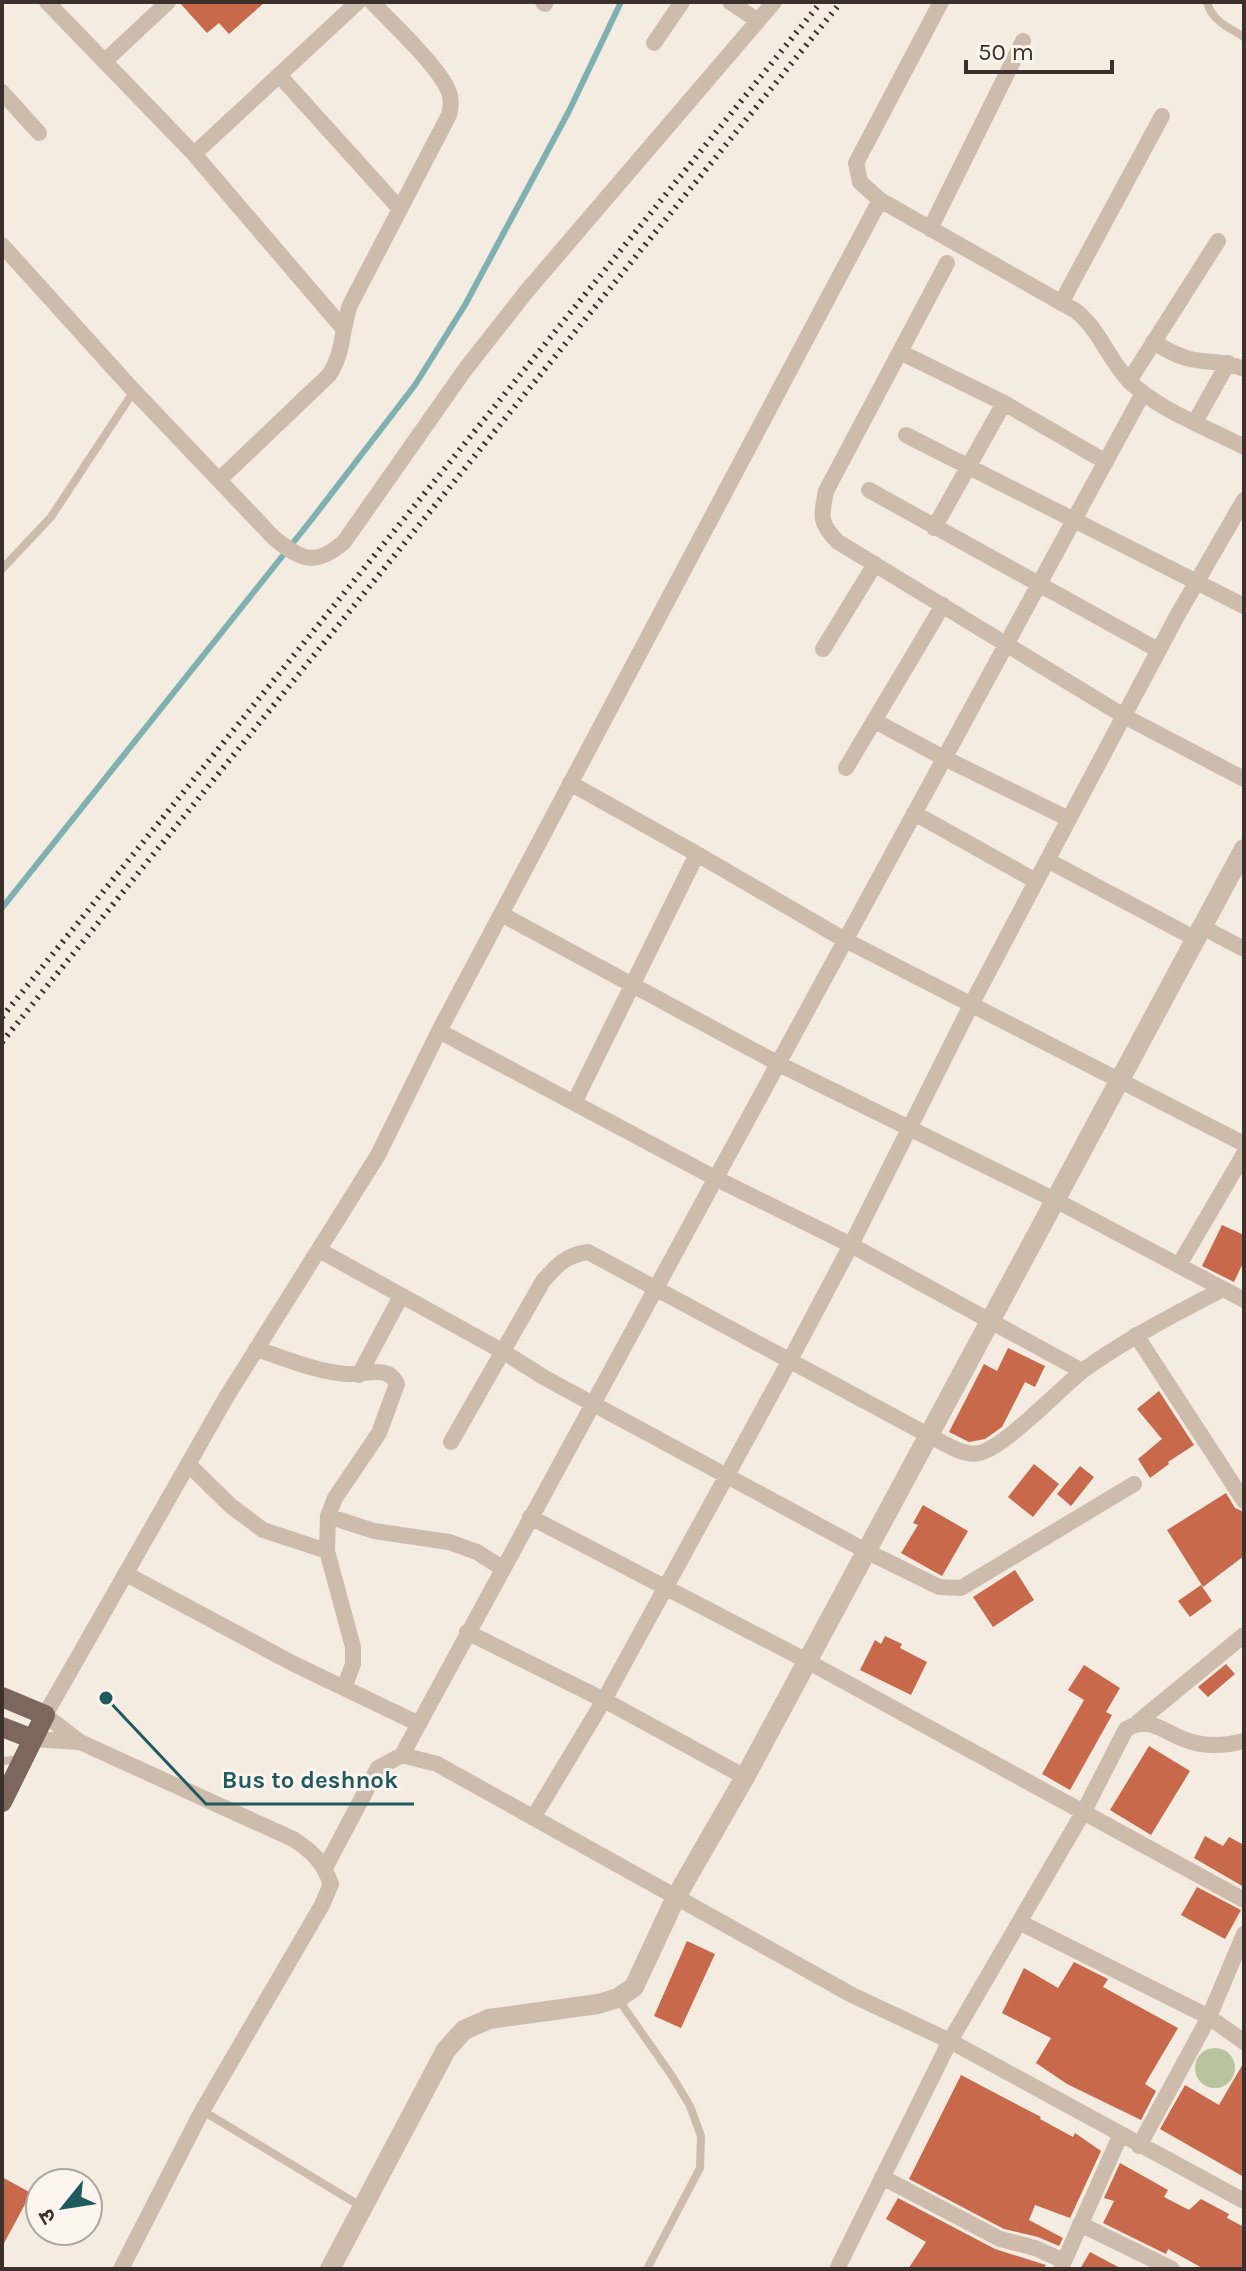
<svg xmlns="http://www.w3.org/2000/svg" width="1246" height="2271" viewBox="0 0 1246 2271" font-family="Karla,'Noto Sans Devanagari',sans-serif">
  <style>
    .green { fill: #b8c4a0 }
    .lines { fill: none; stroke-linecap: round; stroke-linejoin: round }
    .stream { stroke: #7fb0b2; stroke-width: 6 }
    .building { fill: #c8694b }
    .service { stroke: #cdbbac; stroke-width: 8 }
    .minor { stroke: #cdbbac; stroke-width: 16 }
    .tertiary { stroke: #cdbbac; stroke-width: 20 }
    .primary { stroke: #7d675c; stroke-width: 20 }
    .rail { stroke: #3b302b; stroke-width: 6; stroke-dasharray: 2 6; stroke-linecap: butt }
    .leader { fill: none; stroke: #1f5a5e; stroke-width: 3 }
    .callout-dot { fill: #1f5a5e; stroke: #fbf5ee; stroke-width: 3 }
    .callout-label { font-size: 24px; text-anchor: middle; font-weight: bold; fill: #1f5a5e; stroke: #fbf5ee; stroke-width: 6; stroke-linejoin: round; paint-order: stroke }
  </style>
  <rect width="100%" height="100%" fill="#f4ebe1"/>
  <path class="green" d="M1195 2068a20 20 0 1 1 40 0a20 20 0 1 1-40 0Z"/>
  <g class="lines">
    <path class="stream" d="M2 908 312 519 415 385 465 305 569 111 621 2"/>
  </g>
  <path class="building" d="M179 2H265L229 34 219 23 207 33Z
    M1222 1225 1244 1235V1261L1234 1282 1202 1266Z
    M1008 1348 1045 1366 1035 1387 1025 1382 1002 1427 985 1439 969 1442 949 1432 984 1364 997 1371Z
    M1159 1391 1194 1445 1168 1462 1169 1464 1150 1478 1138 1459 1162 1439 1137 1409Z
    M1034 1464 1059 1484 1033 1517 1008 1497Z
    M1080 1466 1094 1477 1071 1506 1057 1494Z
    M1226 1493 1235 1508 1244 1512V1556L1203 1587 1167 1530Z
    M923 1505 968 1531 942 1576 901 1553 918 1525 913 1523Z
    M1015 1570 1034 1600 993 1627 973 1597Z
    M1201 1585 1212 1601 1190 1617 1178 1601Z
    M885 1636 902 1644 900 1648 927 1662 911 1695 860 1670 875 1640 881 1644Z
    M1226 1664 1235 1674 1208 1697 1198 1687Z
    M1084 1665 1120 1688 1106 1712 1112 1715 1070 1790 1042 1774 1084 1700 1068 1690Z
    M1149 1746 1190 1771 1151 1835 1110 1810Z
    M1205 1836 1223 1846 1229 1837 1244 1845V1887L1194 1858Z
    M1197 1887 1241 1910 1225 1939 1181 1915Z
    M687 1941 715 1954 681 2028 654 2016Z
    M1074 1962 1108 1979 1103 1987 1178 2028 1145 2084 1156 2091 1141 2120 1067 2084 1036 2063 1051 2038 1002 2013 1024 1968 1058 1988Z
    M1244 2062V2177L1160 2129 1185 2085 1219 2105Z
    M961 2075 1041 2117 1040 2119 1073 2137 1075 2133 1101 2151 1070 2218 1035 2205 1029 2220 1063 2238 1059 2246 1038 2237 1004 2229 909 2179Z
    M1120 2163 1168 2190 1164 2197 1189 2210 1201 2199 1229 2214 1227 2218 1244 2227V2269H1204L1168 2249 1166 2254 1103 2223 1114 2201 1104 2198Z
    M2 2177 31 2193 2 2247Z
    M898 2198 995 2249 1046 2265 1043 2269H908L926 2242 886 2219Z
    M1090 2252 1122 2269H1080Z"/>
  <g class="lines">
    <path class="service" d="M1207 2C1212 21 1228 27 1244 37
      M2 569 51 517 134 391
      M2 1761 22 1759
      M618 1999 672 2076 690 2106 701 2136 700 2168 647 2269
      M203 2111 362 2207"/>
    <path class="minor" d="M47 2 194 154 342 327
      M543 2 545 4
      M730 2 758 21
      M941 2 856 163 860 182 880 200 1076 311C1100 330 1108 359 1129 381 1160 411 1206 427 1244 447
      M654 43 682 2
      M105 61 168 2
      M279 75 399 208
      M2 92 39 133
      M194 154 358 2
      M930 229 1023 41
      M2 245 134 391 274 538C301 560 315 567 344 542L464 371 526 292 774 2
      M947 263 826 491C821 517 819 523 838 542L1124 716 1244 779
      M1061 303 1162 116
      M1153 342C1165 349 1177 356 1190 359 1209 363 1226 361 1244 369
      M900 352 1004 403 1106 462
      M1129 381 1218 241
      M1195 422 1228 363
      M906 435 1244 606
      M219 480 329 375C344 353 341 331 350 305L449 115C451 107 452 98 448 90 438 66 392 23 372 2
      M869 490 1158 650
      M934 528 1004 403
      M823 649 875 564
      M875 721 944 758 1069 819
      M846 768 943 605
      M570 783 697 854 845 940 1244 1144
      M914 813 1036 881
      M1047 860 1196 939
      M501 914 777 1063 1055 1200 1244 1300
      M1202 927 1244 949
      M439 1031 715 1178 851 1245 1082 1371
      M574 1103 697 854
      M319 1250 502 1351 545 1378 866 1551 939 1587 961 1588 1134 1484
      M1179 1265 1244 1154
      M1136 1335 1244 1501
      M256 1349C285 1358 316 1372 347 1374 364 1375 388 1364 397 1384L379 1433 335 1498 328 1516 327 1551 353 1647V1664L344 1688
      M359 1375 401 1296
      M451 1442 543 1281C557 1265 566 1255 588 1252L928 1435C943 1442 963 1457 979 1453 1006 1447 1060 1388 1085 1369 1128 1338 1175 1314 1223 1289
      M188 1464 231 1506 263 1530 327 1551
      M328 1516 374 1531 449 1542 477 1552 502 1568
      M530 1517 807 1661 1244 1900
      M126 1574 294 1664 417 1723
      M467 1632 604 1700 745 1777
      M1138 1722 1244 1635
      M33 1739 79 1742
      M402 1755 1143 393
      M533 1818 604 1700 790 1360 851 1245 971 1005 1069 819 1177 616 1244 500
      M325 1868 378 1768 402 1755 437 1764 852 1995 950 2041 1244 2201
      M1021 1923 1209 2017 1244 2042
      M1139 2146 1209 2017 1244 1934
      M882 2177 1000 2239 1035 2248 1064 2261
      M1080 2224 1172 2269
      M1061 2268 1120 2136
      M121 2269 202 2111 322 1905 331 1884C323 1862 312 1851 293 1839L80 1742 45 1715 227 1396 378 1155 439 1031 880 200
      M837 2269 950 2041 1084 1811 1126 1729C1150 1715 1163 1732 1186 1740 1204 1747 1226 1746 1244 1741"/>
    <path class="tertiary" d="M330 2269 446 2050 464 2030 489 2019 598 2004 618 1998 634 1987 676 1897 745 1777 1244 849"/>
    <path class="primary" d="M2 1697 45 1715 2 1802
      M2 1727 33 1739"/>
    <path class="rail" d="M2 1017 821 2
      M2 1042 841 2"/>
  </g>
  <path class="leader" d="M106 1698L206 1804H414"/>
  <circle class="callout-dot" cx="106" cy="1698" r="8"/>
  <g class="callout-label">
    <text x="310" y="1788">Bus to deshnok</text>
  </g>
  <rect width="1246" height="2271" fill="none" stroke="#3b302b" stroke-width="8"/>
  <g transform="translate(64 2207) rotate(240)"><circle r="38" fill="#fbf5ee" stroke="#aea6a0" stroke-width="2"/>
  <path d="M0-6L14 30L0 20L-14 30Z" fill="#1f5a5e"/>
  <text y="-12" font-size="22" font-weight="bold" text-anchor="middle" fill="#3b302b">उ</text>
  </g>
  <path d="M966 60v12h146v-12" fill="none" stroke="#3b302b" stroke-width="4"/>
  <text x="978" y="60" font-size="24" fill="#3b302b" stroke="#fbf5ee" stroke-width="6" paint-order="stroke">50 m</text>
</svg>
